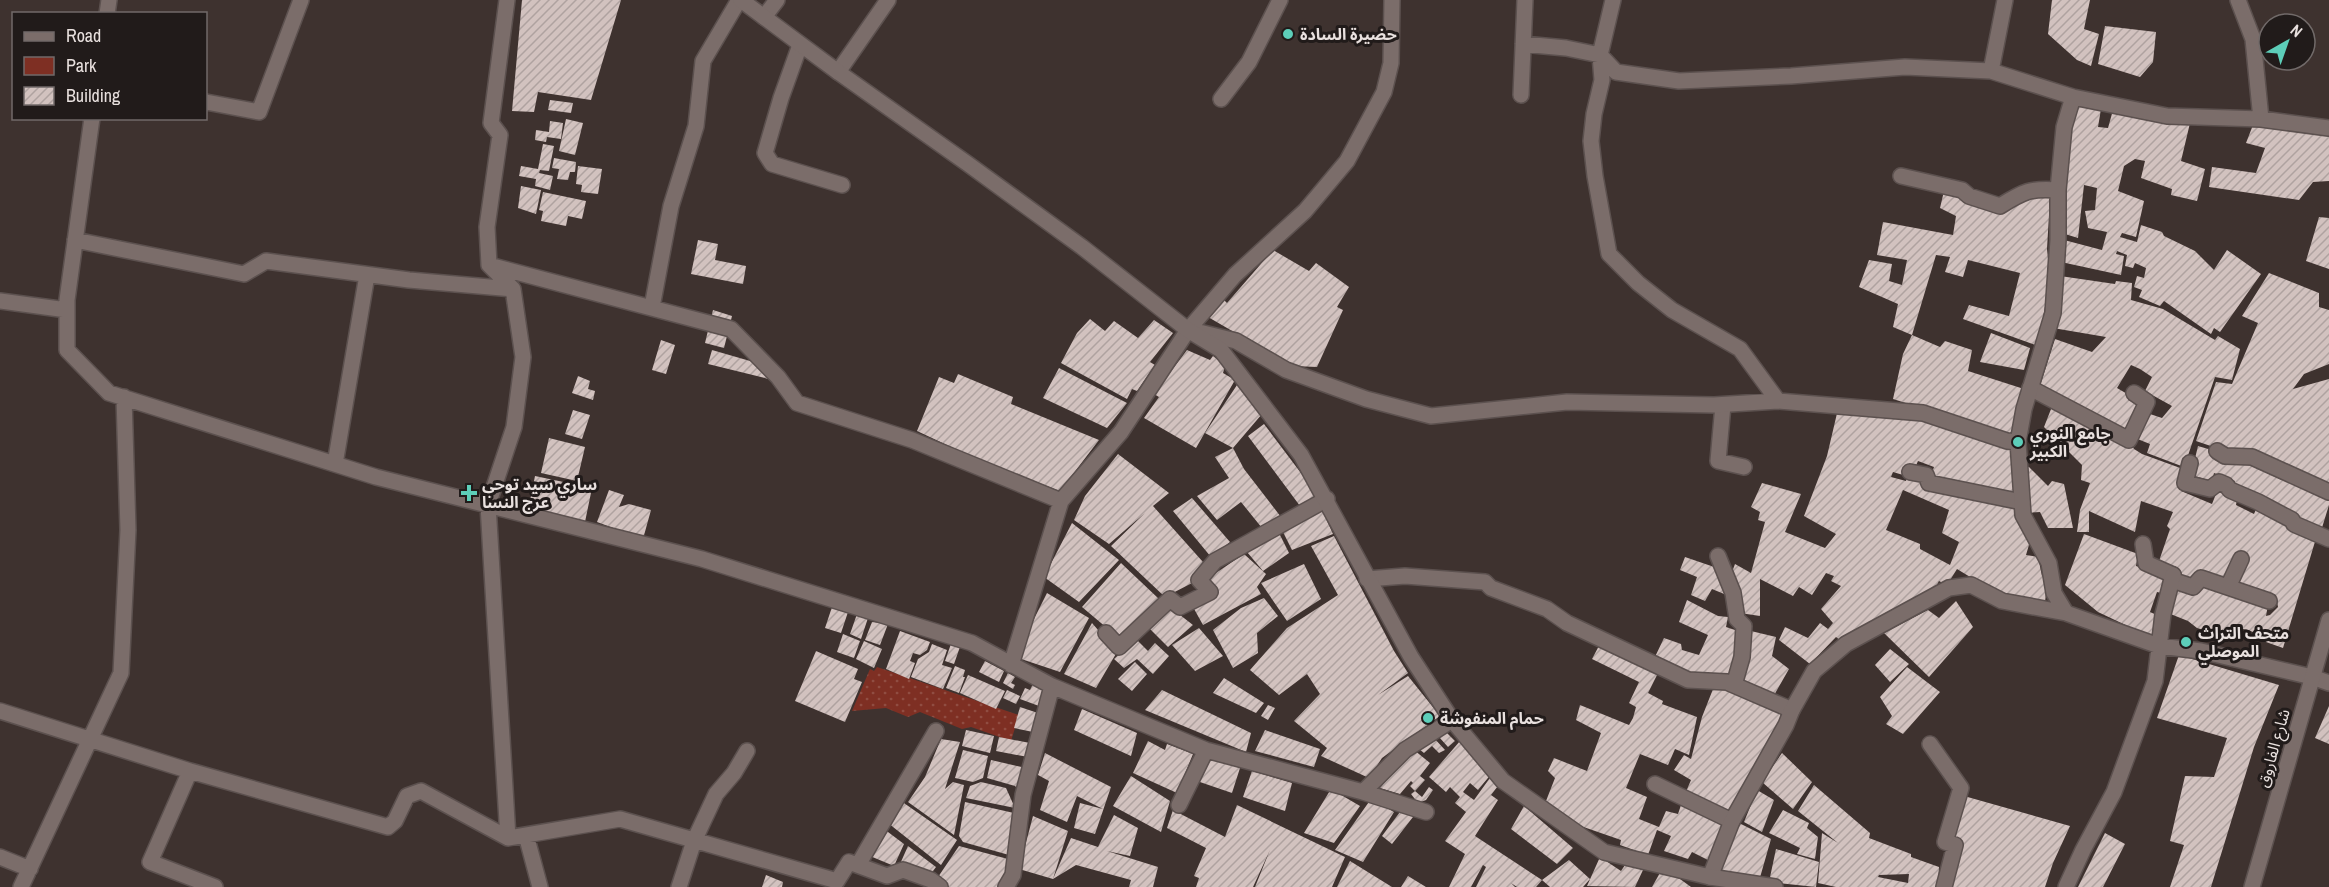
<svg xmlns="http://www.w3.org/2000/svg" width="2329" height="887" viewBox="0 0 2329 887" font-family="'Archivo Narrow','Noto Sans Arabic',sans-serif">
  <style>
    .green { fill: url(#green-dots) }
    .building { fill: url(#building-hatch); fill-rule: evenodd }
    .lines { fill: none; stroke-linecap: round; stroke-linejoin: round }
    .lane-casing { stroke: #5c514f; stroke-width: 18 }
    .street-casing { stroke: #5c514f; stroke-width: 18 }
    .secondary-casing { stroke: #5c514f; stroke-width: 18 }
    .lane { stroke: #7b6d6a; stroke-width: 15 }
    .street { stroke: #7b6d6a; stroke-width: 15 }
    .secondary { stroke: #7b6d6a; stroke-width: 15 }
    .poi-dot { fill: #5dceb9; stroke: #211b1a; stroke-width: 2 }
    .labels { text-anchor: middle; stroke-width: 6; stroke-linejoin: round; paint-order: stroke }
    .poi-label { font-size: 16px; font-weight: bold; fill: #e9e1df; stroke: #211b1a; text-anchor: start }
    .street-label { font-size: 16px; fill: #e9e1df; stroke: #211b1a }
  </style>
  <defs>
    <pattern id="green-dots" width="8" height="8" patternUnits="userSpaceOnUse" patternTransform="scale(1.5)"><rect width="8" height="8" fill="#7e2f23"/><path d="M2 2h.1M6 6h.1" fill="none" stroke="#904d42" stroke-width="1.8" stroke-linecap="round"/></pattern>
    <pattern id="building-hatch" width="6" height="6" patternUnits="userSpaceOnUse" patternTransform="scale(1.5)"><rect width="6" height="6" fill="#d2c2bf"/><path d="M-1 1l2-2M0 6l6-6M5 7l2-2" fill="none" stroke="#afa2a0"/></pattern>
  </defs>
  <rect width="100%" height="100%" fill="#3e322f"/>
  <path class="green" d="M877 667 1019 715 1011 741 971 727 962 729 920 712 908 717 886 708 852 711 870 669 874 671Z"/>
  <path class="building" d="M522 0H621L591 100 538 92 534 112 512 111Z
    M2052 0H2090L2084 29 2099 34 2091 66 2077 60 2048 34Z
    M2105 26 2156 32 2153 62 2140 77 2098 64Z
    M550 100 573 103 571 113 548 110Z
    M2076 103 2101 109 2098 127 2108 128 2113 110 2190 123 2181 161 2205 169 2197 201 2171 195 2172 189 2141 178 2145 161 2135 159 2124 166 2118 191 2144 201 2136 237 2122 233 2120 237 2137 242 2141 225 2162 232 2164 236 2195 251 2214 270 2227 250 2261 274 2220 332 2214 328 2211 334 2164 301 2160 306 2139 297 2142 290 2134 287 2137 276 2144 278 2146 268 2135 263 2133 268 2125 266 2127 255 2117 251 2116 254 2124 256 2121 275 2061 262 2064 240 2102 250 2107 232 2088 228 2085 211 2095 210 2097 188 2084 185 2078 238 2065 234 2062 202 2067 144Z
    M566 119 583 123 575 155 559 151Z
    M550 121 563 123 561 139 547 137 546 142 535 140 536 130 549 132Z
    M2253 125 2288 126 2329 136V181L2313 182 2299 200 2209 187 2212 167 2256 173 2265 148 2246 143Z
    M543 144 554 146 549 171 540 170 539 173 553 176 550 190 535 186 536 179 519 176 521 166 538 169Z
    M554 158 576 162 575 172H570L568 180 557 179 559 169 552 168Z
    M578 166 602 169 598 194 581 192 582 185 576 184Z
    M521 186 541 190 536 214 518 208Z
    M1944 191 1961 194 1969 203 2026 196 2050 198 2047 249 2050 278 2038 346 1963 319 1969 305 2009 316 2020 273 1968 260 1963 277 1945 272 1950 257 1936 255 1912 335 1940 347 1945 341 1972 350 1968 371 2024 389 2014 437 1893 399 1903 354 1912 335 1893 327 1898 304 1859 287 1869 260 1892 264 1889 281 1902 285 1907 260 1877 255 1883 222 1953 235 1956 216 1940 208Z
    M543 192 586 201 582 219 568 216 566 226 541 221 543 211 539 210Z
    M2319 217 2329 218V269L2306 261Z
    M698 240 718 244 715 260 746 266 743 284 691 274Z
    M1273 250 1309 271 1316 263 1349 287 1337 307 1343 310 1317 367 1293 366 1208 317 1222 298 1227 303Z
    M2269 273 2319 293V307L2329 310V364L2304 374 2293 389 2329 379V486L2196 441 2216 382 2232 384 2258 323 2242 316Z
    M2060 276 2115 284 2116 281 2132 283 2131 300 2163 309 2215 340 2218 336 2240 349 2232 380 2215 377 2184 467 2147 453 2150 444 2135 438 2144 412 2162 418 2172 406 2145 391 2152 377 2140 369 2131 365 2117 388 2129 395 2128 400 2141 405 2127 436 2039 389 2055 339 2092 352 2106 337 2053 328Z
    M713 310 732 316 724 348 705 343Z
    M1090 319 1105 331 1114 321 1138 338 1154 320 1173 333 1150 362 1155 365 1137 391 1132 389 1127 399 1061 363 1077 333Z
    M1991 333 2030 348 2024 370 1980 362Z
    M661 340 675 345 666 374 652 370Z
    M712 350 757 363 769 379 708 364Z
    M1187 350 1210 360 1213 356 1225 366 1223 373 1235 380 1196 448 1144 418 1159 397 1154 394Z
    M1059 368 1127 403 1107 428 1043 398Z
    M958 374 1013 397 1011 404 1099 440 1060 491 979 460 917 431 939 377 954 383Z
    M578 376 590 381 588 389 595 391 593 400 572 393Z
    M1237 385 1262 414 1233 448 1244 469 1281 517 1262 528 1241 502 1217 520 1197 496 1229 478 1215 457 1233 448 1205 433Z
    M2053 404 2102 433 2132 445 2134 449 2142 454 2183 469 2181 491 2212 504 2218 489 2237 499 2236 505 2254 514 2258 505 2274 518 2291 522 2290 525 2317 535 2283 648 2266 642 2263 636 2248 630 2243 629 2240 640 2197 628 2188 621 2168 613 2177 583 2195 589 2201 580 2254 597V600L2268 605 2266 616 2270 615 2278 607 2276 595 2262 590 2258 596 2232 585 2244 558 2239 556 2228 585 2201 575 2192 585 2178 580 2180 572 2158 564 2170 529 2167 526 2173 512 2141 501 2135 532 2089 511V532H2077L2080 510 2090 483 2081 480 2082 465 2044 427Z
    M1838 409 1913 417 1945 426 1981 441 2012 447 2016 496 1930 478 1934 467 1918 461 1914 470 1906 468 1903 475 1893 472 1891 477 1906 481 1908 474 2017 506 2031 538 2026 555 2038 557 2042 576 2047 577 2045 604 2003 597 1957 569 1947 585 1939 581 1930 597 1841 641 1836 637 1810 664 1779 640 1785 627 1808 638 1820 623 1828 629 1833 623 1821 609 1841 586 1831 581 1834 576 1826 573 1812 595 1799 587 1793 596 1760 579V616L1740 613 1732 572 1735 564 1751 573 1765 522 1758 520 1760 512 1751 507 1762 483 1801 494 1785 532 1825 548 1836 534 1804 516 1827 456ZM1903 490 1949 510 1942 533 1959 542 1950 565 1920 549V544L1886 530Z
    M573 410 590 415 582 439 565 434Z
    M1264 424 1319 497 1300 506 1248 436Z
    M549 438 585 447 577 481 541 473Z
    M2198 446 2215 451 2214 460 2245 463 2282 480 2284 477 2329 498V505L2321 531 2232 487 2235 481 2214 473 2212 481 2191 475Z
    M1118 454 1169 493 1153 506 1203 562 1194 582 1165 597 1111 546 1145 513 1109 544 1074 520 1085 496Z
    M2022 466 2029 467 2048 486 2052 481 2064 484 2073 528H2048L2040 512 2025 513Z
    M535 476 592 488 585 522 528 511Z
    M609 490 624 495 619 507 629 504 651 510 643 539 597 522Z
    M1192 498 1230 542 1211 557 1173 511Z
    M1322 510 1333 534 1292 550 1282 530Z
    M1072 523 1119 560 1079 602 1044 577Z
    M1279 533 1289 553 1263 571 1247 552Z
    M2084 534 2138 554 2136 566 2170 577 2166 594 2157 592 2150 612 2159 616 2153 638 2098 612 2065 585Z
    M1334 536 1394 651 1408 673 1378 695 1408 676 1440 716 1382 758 1369 778 1321 756 1327 748 1294 721 1320 694 1307 674 1279 695 1250 670 1287 628 1338 595 1311 546Z
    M1244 554 1266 574 1257 587 1261 594 1203 625 1193 607 1207 579Z
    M1685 557 1720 569 1729 596 1712 589 1705 601 1691 595 1697 577 1680 570Z
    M1121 563 1159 599 1120 639 1082 607Z
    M1304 564 1321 599 1287 621 1261 583Z
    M1047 593 1089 618 1060 672 1015 657Z
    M1264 598 1278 616 1257 633 1258 653 1233 668 1213 630 1241 608Z
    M1687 600 1718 616 1728 617 1726 627 1738 631 1732 678H1688L1653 661 1664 638 1681 644 1682 650 1699 655 1708 635 1679 622Z
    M1956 601 1973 627 1929 677 1884 633 1928 610 1939 618Z
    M833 604 849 609 841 633 825 628Z
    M1171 608 1193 625 1168 647 1148 627Z
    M857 614 868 618 861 639 850 634Z
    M872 622 888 624 880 645 865 640Z
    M1092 623 1117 652 1096 688 1064 674Z
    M1199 628 1223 656 1195 671 1172 645Z
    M900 631 930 642 927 650 920 655 913 653 910 661 915 663 909 679 886 669Z
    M1751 631 1776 637 1772 656 1789 669 1773 697 1741 680 1747 666Z
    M843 634 860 641 854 658 837 652Z
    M1136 639 1148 651 1155 643 1169 656 1153 674 1137 659 1124 668 1114 659Z
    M864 641 882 649 874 668 856 659Z
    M952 641 961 644 954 664 945 661Z
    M1601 642 1659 671 1648 693 1663 701 1662 704 1697 717 1689 755 1675 749 1668 765 1640 754 1626 788 1647 797 1639 819 1659 827 1666 811 1678 814 1682 802 1723 821 1710 861 1692 852 1688 859 1664 851 1671 836 1657 830 1648 855 1620 845 1621 840 1572 823 1546 801 1555 778 1548 771 1554 758 1587 771 1601 733 1576 720 1580 705 1629 725 1633 718 1636 707 1629 703 1639 682 1592 659Z
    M932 644 947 650 942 665 952 668 943 689 911 677 918 659 929 652Z
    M1890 649 1909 664 1890 682 1875 665Z
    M816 651 858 669 854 679 862 682 845 722 795 701Z
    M2179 655 2279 685 2254 747 2211 887H2170L2184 845 2170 841 2185 776 2214 777 2227 738 2157 718Z
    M985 661 1004 671 999 682 979 672Z
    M1135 662 1147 674 1132 691 1118 679Z
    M955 666 965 670 963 677H965L959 693 946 688Z
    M1907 667 1940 692 1903 734 1886 724 1892 716 1880 697Z
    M1008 673 1015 677 1011 683 1015 685 1013 689 1003 683Z
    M968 675 1005 691 996 709 960 693Z
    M1224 678 1264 703 1256 713 1213 693Z
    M1034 682 1046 687 1039 706 1020 699 1025 688 1030 690Z
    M1715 684 1781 711 1779 729 1729 814 1685 794 1691 780 1674 770 1684 755 1691 759 1702 717Z
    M1007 690 1020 696 1016 704 1003 698Z
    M1162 690 1251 733 1246 752 1145 710Z
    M1268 705 1275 708 1268 720 1261 716Z
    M2329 706V744L2315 738Z
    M1020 707 1038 713 1033 732 1014 728Z
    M1082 709 1137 733 1131 756 1074 730Z
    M966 730 994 736 990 753 962 746Z
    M1265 730 1320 749 1314 767 1255 751Z
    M1446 732 1455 741 1448 747 1439 737Z
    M999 737 1030 743 1028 757 996 751Z
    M1434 738 1445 750 1439 753 1432 746 1424 753 1419 749Z
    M941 739 960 742 945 789 953 782 964 785 954 835 908 802 925 777Z
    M1148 741 1165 750 1167 744 1193 754 1177 793 1133 773Z
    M1460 741 1492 773 1478 790 1470 783 1463 792 1474 800 1492 775 1501 782 1491 795 1498 800 1475 836 1542 880 1569 860 1590 879 1583 887H1550L1542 880 1536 887H1517L1511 883 1515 887H1476L1486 867 1483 865 1471 887H1449L1465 854 1445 841 1466 812 1455 803 1460 797 1450 787 1446 792 1429 777Z
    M963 750 988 756 983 778 973 782 955 778Z
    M1414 750 1430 763 1420 776 1425 780 1415 791 1410 786 1413 783 1411 781 1400 794 1380 788 1393 773 1391 772Z
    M1045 753 1111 787 1095 834 1074 828 1080 803 1103 809 1077 796 1067 822 1040 810 1049 781 1038 775Z
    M1782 753 1812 782 1793 809 1762 782Z
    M1209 757 1240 768 1232 793 1197 781Z
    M991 760 1026 768 1020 791 1015 786 987 778Z
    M1252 771 1292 783 1285 811 1243 797Z
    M1131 776 1170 801 1161 832 1113 806Z
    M981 782 1006 788 1015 808 966 798 970 786Z
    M1814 785 1870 833 1869 838 1911 854V857L1939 867 1938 887H1836L1818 883 1822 833 1838 843 1798 811ZM1909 874 1908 883 1878 877 1879 875Z
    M1429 787 1433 790 1426 800 1418 803 1411 794 1415 791 1422 797Z
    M1331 789 1360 806 1334 843 1304 833Z
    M1757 790 1774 800 1762 832 1744 822Z
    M1964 796 2070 826 2053 863 2045 887H1950L1962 840 1949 838Z
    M1371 799 1394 812 1363 862 1335 850Z
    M901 801 957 840 941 865 888 823Z
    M965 802 1014 813 1009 855 963 842 959 836Z
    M1237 805 1345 857 1332 887H1255L1270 850 1253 887H1196L1199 878 1194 876 1206 848 1167 828 1173 810 1225 837Z
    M1524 806 1573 848 1557 864 1511 829Z
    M1403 808 1413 817 1392 844 1382 836Z
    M1783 810 1809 823 1807 828 1818 837 1815 859 1797 854 1800 848 1769 833Z
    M1114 815 1138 828 1130 856 1107 851 1158 867 1153 887H1129L1131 880 1076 865 1053 879 1019 869 1033 816 1068 831 1053 879 1071 838 1098 847Z
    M1737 822 1771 839 1759 881 1716 872Z
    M884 829 904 844 894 866 870 856Z
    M2105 833 2125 844 2103 887H2078Z
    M908 846 936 867 930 875 900 864Z
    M959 846 1008 859V876L1003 887H947L936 880Z
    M1776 849 1819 862 1816 887 1769 882Z
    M1600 857 1621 871 1625 865 1643 870 1635 887 1587 886Z
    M1350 861 1392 887H1337Z
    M1661 871 1680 879 1691 887H1652Z
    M766 875 783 882 782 887H762Z
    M1408 876 1426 887H1401Z"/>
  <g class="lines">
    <g class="lane-casing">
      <path id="lane" d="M2030 388 2129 440 2147 402 2134 393
        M1723 405 1718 461 1744 467
        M2217 451 2225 456 2252 457 2329 492
        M2190 463 2185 483 2210 489 2219 482 2226 485 2230 490 2258 502 2292 520 2294 524 2329 539
        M1910 472 1926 475 1929 483 2022 502
        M2143 544 2146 563 2173 575
        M1718 556 1733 593 1737 619 1744 626 1742 657 1734 685
        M1367 579 1405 576 1485 582 1491 588 1547 609 1567 623 1688 680 1727 682 1792 710
        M2172 580 2193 587 2201 578 2269 601
        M2228 587 2241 559
        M1655 784 1732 821"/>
    </g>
    <g class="street-casing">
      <path id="street" d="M507 0 491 123 500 135 487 227 489 265 513 289 523 357 514 427 488 505 508 838
        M1613 0 1600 55 1602 80 1594 114 1591 141 1595 176 1609 254 1638 283 1672 310 1740 349 1778 401
        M2238 0 2253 39 2261 119
        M107 14 109 0
        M764 17 777 0
        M1523 44 1566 48 1600 55 1616 72 1679 81 1791 76 1905 67 1991 71 2073 97 2167 116 2261 119 2329 128
        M800 45 781 98 765 153 772 164 842 185
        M1991 71 2005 0
        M838 72 888 0
        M1521 95 1525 0
        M1221 99 1249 62 1280 0
        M206 102 259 112 301 0
        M92 118 67 300V350L109 393 376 477 702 559 972 643 1052 686 1206 750 1363 792 1426 812
        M1901 176 1962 190 1969 196 2000 206C2024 191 2030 188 2058 190
        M75 240 244 274 266 261 409 280 513 289
        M489 265 731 329 778 377 797 403 912 440 1061 501 1011 665
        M0 301 67 310
        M652 307 671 206 696 126 703 61 739 0
        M1191 330 1236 341 1286 370 1366 399 1431 416 1567 402 1714 405 1778 401 1923 413 2007 441 2018 442
        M335 464 367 275
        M1061 501 1121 432 1188 330 1235 275 1305 211 1347 161 1384 92 1391 63 1392 0
        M2066 613 2054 593 2049 563 2023 515 2018 442 2024 409 2053 313 2058 240V190L2064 127 2073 97
        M1106 633 1119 647 1170 599 1180 607 1210 592 1199 580 1215 561 1327 499
        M0 711 190 771 388 827 395 821 407 796 421 791 508 838 620 819 837 881 849 862 887 876 903 870 931 880 940 887
        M1930 744 1961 788 1945 842 1955 845 1944 887
        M190 771 150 862 215 887
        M1363 792 1405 750 1452 720
        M1179 805 1206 750
        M526 835 540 887
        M0 857 30 869
        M858 865 936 731
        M1710 877 1732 821 1786 725 1792 710 1814 671 1846 644 1949 588 1971 585 2002 601 2066 613 2159 646 2201 651 2312 677 2329 683
        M21 887 121 673 128 530 124 397
        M679 887 694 841 716 794 734 773 747 751
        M1006 887 1013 875 1023 795 1052 686
        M2066 887 2083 850 2114 792 2155 681 2163 614 2173 575"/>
    </g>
    <g class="secondary-casing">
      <path id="secondary" d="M741 0 838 72 968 164 1082 247 1188 330 1221 350 1301 455 1411 657 1452 720 1503 781 1604 852 1710 877 1775 887
        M2252 887 2329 620"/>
    </g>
    <use href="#lane" class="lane"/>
    <use href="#street" class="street"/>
    <use href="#secondary" class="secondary"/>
  </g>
  <g class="poi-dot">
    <circle cx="1288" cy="34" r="6"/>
    <circle cx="2018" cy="442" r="6"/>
    <path d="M466 484h6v6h6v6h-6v6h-6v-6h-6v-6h6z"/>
    <circle cx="2186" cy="642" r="6"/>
    <circle cx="1428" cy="718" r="6"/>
  </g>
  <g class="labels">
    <g class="poi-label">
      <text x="1300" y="40">حضيرة السادة</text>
      <text x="2030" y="439">جامع النوري<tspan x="2030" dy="18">الكبير</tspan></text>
      <text x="482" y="490">ساري سيد توحي<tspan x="482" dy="18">عرج النسا</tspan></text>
      <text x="2198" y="639">متحف التراث<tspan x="2198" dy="18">الموصلي</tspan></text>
      <text x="1440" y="724">حمام المنفوشة</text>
    </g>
    <g class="street-label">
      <text transform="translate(2273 748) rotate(-74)" y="6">شارع الفاروق</text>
    </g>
  </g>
  <rect x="12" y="12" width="195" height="108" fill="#211b1a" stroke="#716a69" stroke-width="1.5"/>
  <rect x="24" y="32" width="30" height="9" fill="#7b6d6a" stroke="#716a69" stroke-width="1.5"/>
  <text x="66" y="42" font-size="18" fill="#e9e1df">Road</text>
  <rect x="24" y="57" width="30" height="18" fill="#7e2f23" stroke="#716a69" stroke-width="1.5"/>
  <text x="66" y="72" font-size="18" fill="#e9e1df">Park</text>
  <rect x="24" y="87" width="30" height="18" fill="url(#building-hatch)" stroke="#716a69" stroke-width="1.5"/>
  <text x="66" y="102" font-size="18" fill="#e9e1df">Building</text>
  <g transform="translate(2287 42) rotate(40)"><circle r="28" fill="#211b1a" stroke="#716a69" stroke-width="1.5"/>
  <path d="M0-4.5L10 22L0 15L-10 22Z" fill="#5dceb9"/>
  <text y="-9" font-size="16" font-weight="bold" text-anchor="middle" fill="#e9e1df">N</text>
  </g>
</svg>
